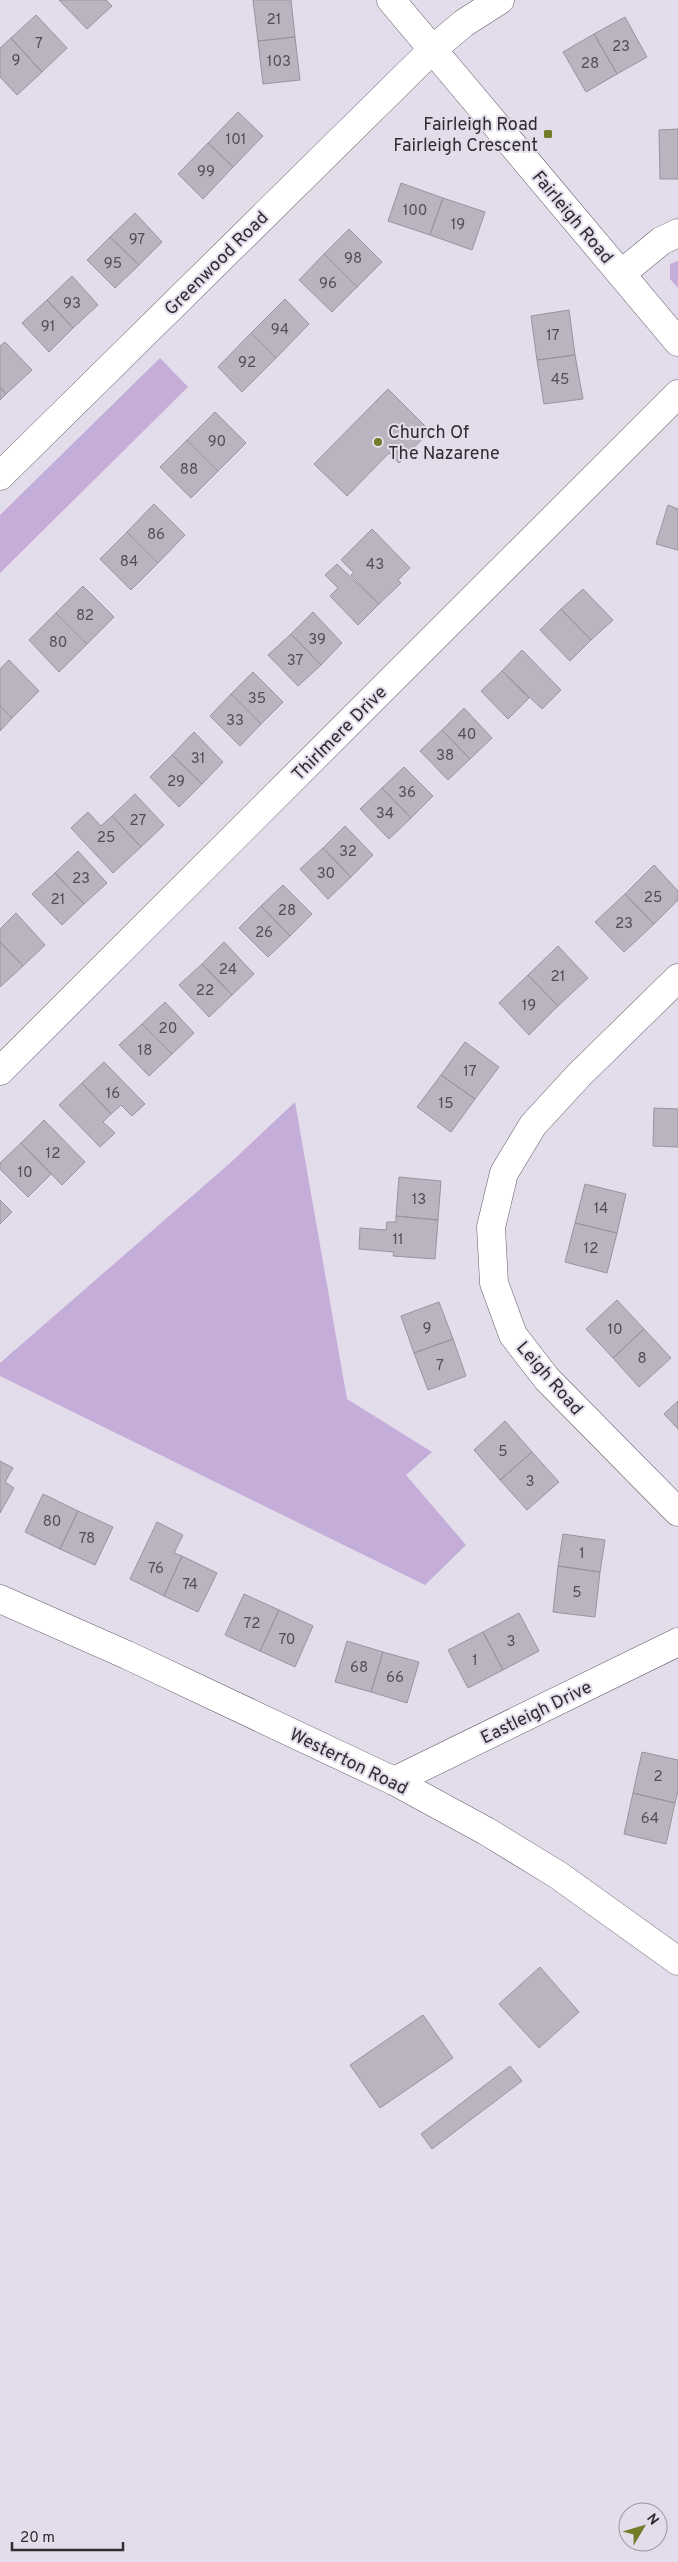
<svg xmlns="http://www.w3.org/2000/svg" width="678" height="2562" viewBox="0 0 678 2562" font-family="Overpass,sans-serif">
  <style>
    .green { fill: #c4aed9 }
    .building { fill: #bab4c1; stroke: #99929f }
    .lines { fill: none; stroke-linecap: round; stroke-linejoin: round }
    .street-casing { stroke: #635d69; stroke-width: 29 }
    .secondary-casing { stroke: #635d69; stroke-width: 29 }
    .street { stroke: #fff; stroke-width: 28 }
    .secondary { stroke: #fff; stroke-width: 28 }
    .poi-dot { fill: #727d29; stroke: #e3dcea; stroke-width: 2 }
    .labels { text-anchor: middle; stroke-width: 4; stroke-linejoin: round; paint-order: stroke }
    .number-label { font-size: 15px; fill: #524e56 }
    .poi-label { font-size: 18px; fill: #2f2c32; stroke: #e3dcea; text-anchor: end }
    .street-label { font-size: 18px; fill: #2f2c32; stroke: #e3dcea }
  </style>
  <rect width="100%" height="100%" fill="#e3dcea"/>
  <path class="green" d="M678 261V288L670 279V264Z
    M160 358 188 387 0 573V515Z
    M295 1102 347 1399 432 1452 406 1475 466 1545 425 1585 0 1376V1363L229 1164Z"/>
  <path class="building" d="M59 0H106L112 6 87 29Z
    M253 0H291L295 37 258 41Z
    M36 15 67 48 42 72 11 38Z
    M625 17 647 57 617 74 594 34Z
    M594 34 617 74 586 92 563 52Z
    M295 37 300 80 263 84 258 41Z
    M11 38 42 72 17 95 0 77V48Z
    M238 112 263 136 233 167 208 143Z
    M678 129V179H660L659 130Z
    M208 143 233 167 203 199 178 174Z
    M401 183 443 198 430 235 388 221Z
    M443 198 485 212 472 250 430 235Z
    M135 213 162 242 139 265 110 237Z
    M349 229 382 262 357 287 324 254Z
    M110 237 139 265 115 288 87 260Z
    M324 254 357 287 332 312 299 280Z
    M72 276 98 305 73 328 47 300Z
    M285 299 309 324 276 358 251 333Z
    M47 300 73 328 49 352 22 323Z
    M569 310 575 355 537 360 531 316Z
    M251 333 276 358 242 392 218 367Z
    M5 342 32 370 6 394 0 387V346Z
    M575 355 583 399 544 404 537 360Z
    M0 387 6 394 0 400Z
    M388 389 430 431 399 463 389 453 347 496 314 464Z
    M215 412 246 443 218 471 187 440Z
    M187 440 218 471 191 498 160 467Z
    M154 504 185 535 158 563 127 532Z
    M668 505 678 509V550L656 544Z
    M372 529 410 568 398 580 401 583 379 604 351 575 354 573 341 560Z
    M127 532 158 563 131 590 100 559Z
    M337 564 379 604 358 625 330 596 338 588 325 575Z
    M83 586 114 617 87 644 56 613Z
    M583 589 613 620 591 640 561 609Z
    M561 609 591 640 570 661 540 630Z
    M313 612 342 643 321 665 291 634Z
    M56 613 87 644 59 672 29 640Z
    M291 634 321 665 298 686 268 655Z
    M522 650 561 690 542 709 502 671Z
    M9 660 39 691 12 718 0 706V669Z
    M502 671 529 698 508 719 481 691Z
    M253 672 283 702 261 724 231 694Z
    M231 694 261 724 240 746 210 716Z
    M0 706 12 718 0 731Z
    M464 708 492 738 470 759 442 730Z
    M442 730 470 759 448 780 420 751Z
    M194 732 223 762 202 784 172 755Z
    M172 755 202 784 179 807 150 777Z
    M404 767 433 796 411 818 382 788Z
    M382 788 411 818 389 839 360 809Z
    M135 794 164 825 141 847 112 816Z
    M88 812 101 826 112 816 141 847 113 873 71 828Z
    M345 826 373 855 351 877 323 848Z
    M323 848 351 877 328 899 300 869Z
    M78 851 107 883 84 904 55 873Z
    M654 865 678 891V900L654 924 625 894Z
    M55 873 84 904 62 925 32 894Z
    M283 885 312 914 290 936 261 906Z
    M625 894 654 924 624 952 595 922Z
    M261 906 290 936 268 957 239 928Z
    M16 913 45 945 23 966 0 942V929Z
    M0 942 23 966 0 987Z
    M224 942 254 974 232 995 202 964Z
    M558 946 588 978 558 1006 528 975Z
    M202 964 232 995 209 1017 179 985Z
    M528 975 558 1006 529 1035 499 1003Z
    M165 1002 194 1033 172 1054 142 1024Z
    M142 1024 172 1054 149 1076 119 1045Z
    M465 1042 499 1067 475 1099 441 1075Z
    M104 1062 145 1104 132 1116 121 1105 111 1114 82 1083Z
    M441 1075 475 1099 451 1132 417 1107Z
    M82 1083 111 1114 103 1122 115 1133 100 1147 59 1105Z
    M654 1108 678 1109V1147L653 1146Z
    M44 1120 85 1162 62 1185 21 1143Z
    M21 1143 51 1174 28 1197 0 1169V1163Z
    M399 1177 441 1181 438 1220 396 1216Z
    M585 1184 626 1194 617 1233 575 1223Z
    M0 1200 12 1212 0 1224Z
    M396 1216 438 1220 435 1259 393 1256 394 1252 359 1249 360 1228 386 1230 387 1222H396Z
    M575 1223 617 1233 607 1273 565 1262Z
    M617 1300 644 1329 613 1358 586 1329Z
    M439 1302 453 1339 414 1353 401 1316Z
    M644 1329 671 1358 639 1387 613 1358Z
    M453 1339 466 1376 428 1390 414 1353Z
    M678 1401V1429L664 1414Z
    M505 1421 532 1452 500 1480 474 1450Z
    M532 1452 559 1482 527 1510 500 1480Z
    M0 1461 13 1468 5 1482 14 1488 0 1513Z
    M43 1494 78 1511 60 1549 25 1532Z
    M78 1511 113 1527 95 1565 60 1549Z
    M157 1522 183 1535 174 1553 182 1556 164 1596 130 1579Z
    M563 1534 605 1540 600 1572 558 1566Z
    M182 1556 217 1573 198 1612 164 1596Z
    M558 1566 600 1572 595 1617 553 1612Z
    M244 1594 279 1610 260 1651 225 1635Z
    M279 1610 313 1626 295 1667 260 1651Z
    M519 1613 539 1651 503 1670 483 1632Z
    M483 1632 503 1670 468 1688 448 1650Z
    M347 1641 383 1652 371 1692 335 1682Z
    M383 1652 419 1662 407 1703 371 1692Z
    M642 1752 678 1760V1791L675 1803 633 1793Z
    M633 1793 675 1803 666 1844 624 1834Z
    M540 1967 579 2012 539 2048 499 2004Z
    M423 2015 453 2058 380 2108 350 2065Z
    M510 2066 522 2081 432 2149 421 2134Z"/>
  <g class="lines">
    <g class="street-casing">
      <path id="street" d="M391 0 678 342
        M621 274 661 241 678 233
        M0 476 433 49 464 23 500 0
        M678 978 579 1075 533 1125 504 1173 491 1227 494 1283 513 1335 547 1379 678 1512
        M0 1071 678 394
        M394 1781 678 1642"/>
    </g>
    <g class="secondary-casing">
      <path id="secondary" d="M0 1599 127 1655 394 1781 486 1831 558 1875 678 1961"/>
    </g>
    <use href="#street" class="street"/>
    <use href="#secondary" class="secondary"/>
  </g>
  <g class="poi-dot">
    <rect x="543" y="129" width="10" height="10" rx="2.5"/>
    <circle cx="378" cy="442" r="5"/>
  </g>
  <g class="labels">
    <g class="number-label">
      <text x="274" y="24">21</text>
      <text x="39" y="48">7</text>
      <text x="621" y="51">23</text>
      <text x="16" y="65">9</text>
      <text x="279" y="66">103</text>
      <text x="590" y="68">28</text>
      <text x="236" y="144">101</text>
      <text x="206" y="176">99</text>
      <text x="415" y="215">100</text>
      <text x="458" y="229">19</text>
      <text x="137" y="244">97</text>
      <text x="353" y="263">98</text>
      <text x="113" y="268">95</text>
      <text x="328" y="288">96</text>
      <text x="72" y="308">93</text>
      <text x="48" y="331">91</text>
      <text x="280" y="334">94</text>
      <text x="553" y="340">17</text>
      <text x="247" y="367">92</text>
      <text x="560" y="384">45</text>
      <text x="217" y="446">90</text>
      <text x="189" y="474">88</text>
      <text x="156" y="539">86</text>
      <text x="129" y="566">84</text>
      <text x="375" y="569">43</text>
      <text x="85" y="620">82</text>
      <text x="317" y="644">39</text>
      <text x="58" y="647">80</text>
      <text x="295" y="665">37</text>
      <text x="257" y="703">35</text>
      <text x="235" y="725">33</text>
      <text x="467" y="739">40</text>
      <text x="445" y="760">38</text>
      <text x="198" y="763">31</text>
      <text x="176" y="786">29</text>
      <text x="407" y="797">36</text>
      <text x="385" y="818">34</text>
      <text x="138" y="825">27</text>
      <text x="106" y="842">25</text>
      <text x="348" y="856">32</text>
      <text x="326" y="878">30</text>
      <text x="81" y="883">23</text>
      <text x="653" y="902">25</text>
      <text x="58" y="904">21</text>
      <text x="287" y="915">28</text>
      <text x="624" y="928">23</text>
      <text x="264" y="937">26</text>
      <text x="228" y="974">24</text>
      <text x="558" y="981">21</text>
      <text x="205" y="995">22</text>
      <text x="529" y="1010">19</text>
      <text x="168" y="1033">20</text>
      <text x="145" y="1055">18</text>
      <text x="470" y="1076">17</text>
      <text x="113" y="1098">16</text>
      <text x="446" y="1108">15</text>
      <text x="53" y="1158">12</text>
      <text x="25" y="1177">10</text>
      <text x="419" y="1204">13</text>
      <text x="601" y="1213">14</text>
      <text x="398" y="1244">11</text>
      <text x="591" y="1253">12</text>
      <text x="427" y="1333">9</text>
      <text x="615" y="1334">10</text>
      <text x="642" y="1363">8</text>
      <text x="440" y="1370">7</text>
      <text x="503" y="1456">5</text>
      <text x="530" y="1486">3</text>
      <text x="52" y="1526">80</text>
      <text x="87" y="1543">78</text>
      <text x="582" y="1558">1</text>
      <text x="156" y="1573">76</text>
      <text x="190" y="1589">74</text>
      <text x="577" y="1597">5</text>
      <text x="252" y="1628">72</text>
      <text x="287" y="1644">70</text>
      <text x="511" y="1646">3</text>
      <text x="475" y="1665">1</text>
      <text x="359" y="1672">68</text>
      <text x="395" y="1682">66</text>
      <text x="658" y="1781">2</text>
      <text x="650" y="1823">64</text>
    </g>
    <g class="poi-label">
      <text x="538" y="130">Fairleigh Road<tspan x="538" dy="21">Fairleigh Crescent</tspan></text>
      <text x="388" y="438" text-anchor="start">Church Of<tspan x="388" dy="21">The Nazarene</tspan></text>
    </g>
    <g class="street-label">
      <text transform="translate(573 217) rotate(50)" y="6">Fairleigh Road</text>
      <text transform="translate(216 263) rotate(-45)" y="6">Greenwood Road</text>
      <text transform="translate(339 733) rotate(-45)" y="6">Thirlmere Drive</text>
      <text transform="translate(550 1378) rotate(49)" y="6">Leigh Road</text>
      <text transform="translate(536 1712) rotate(-26)" y="6">Eastleigh Drive</text>
      <text transform="translate(349 1761) rotate(26)" y="6">Westerton Road</text>
    </g>
  </g>
  <g transform="translate(643 2527) rotate(52)"><circle r="24" fill="#e3dcea" stroke="#9b96a0"/>
  <path d="M0-4L9 19L0 12L-9 19Z" fill="#727d29"/>
  <text y="-8" font-size="14" font-weight="bold" text-anchor="middle" fill="#2f2c32">N</text>
  </g>
  <path d="M12 2542v8h111v-8" fill="none" stroke="#2f2c32" stroke-width="2.5"/>
  <text x="20" y="2542" font-size="15" fill="#2f2c32" stroke="#e3dcea" stroke-width="4" paint-order="stroke">20 m</text>
</svg>
